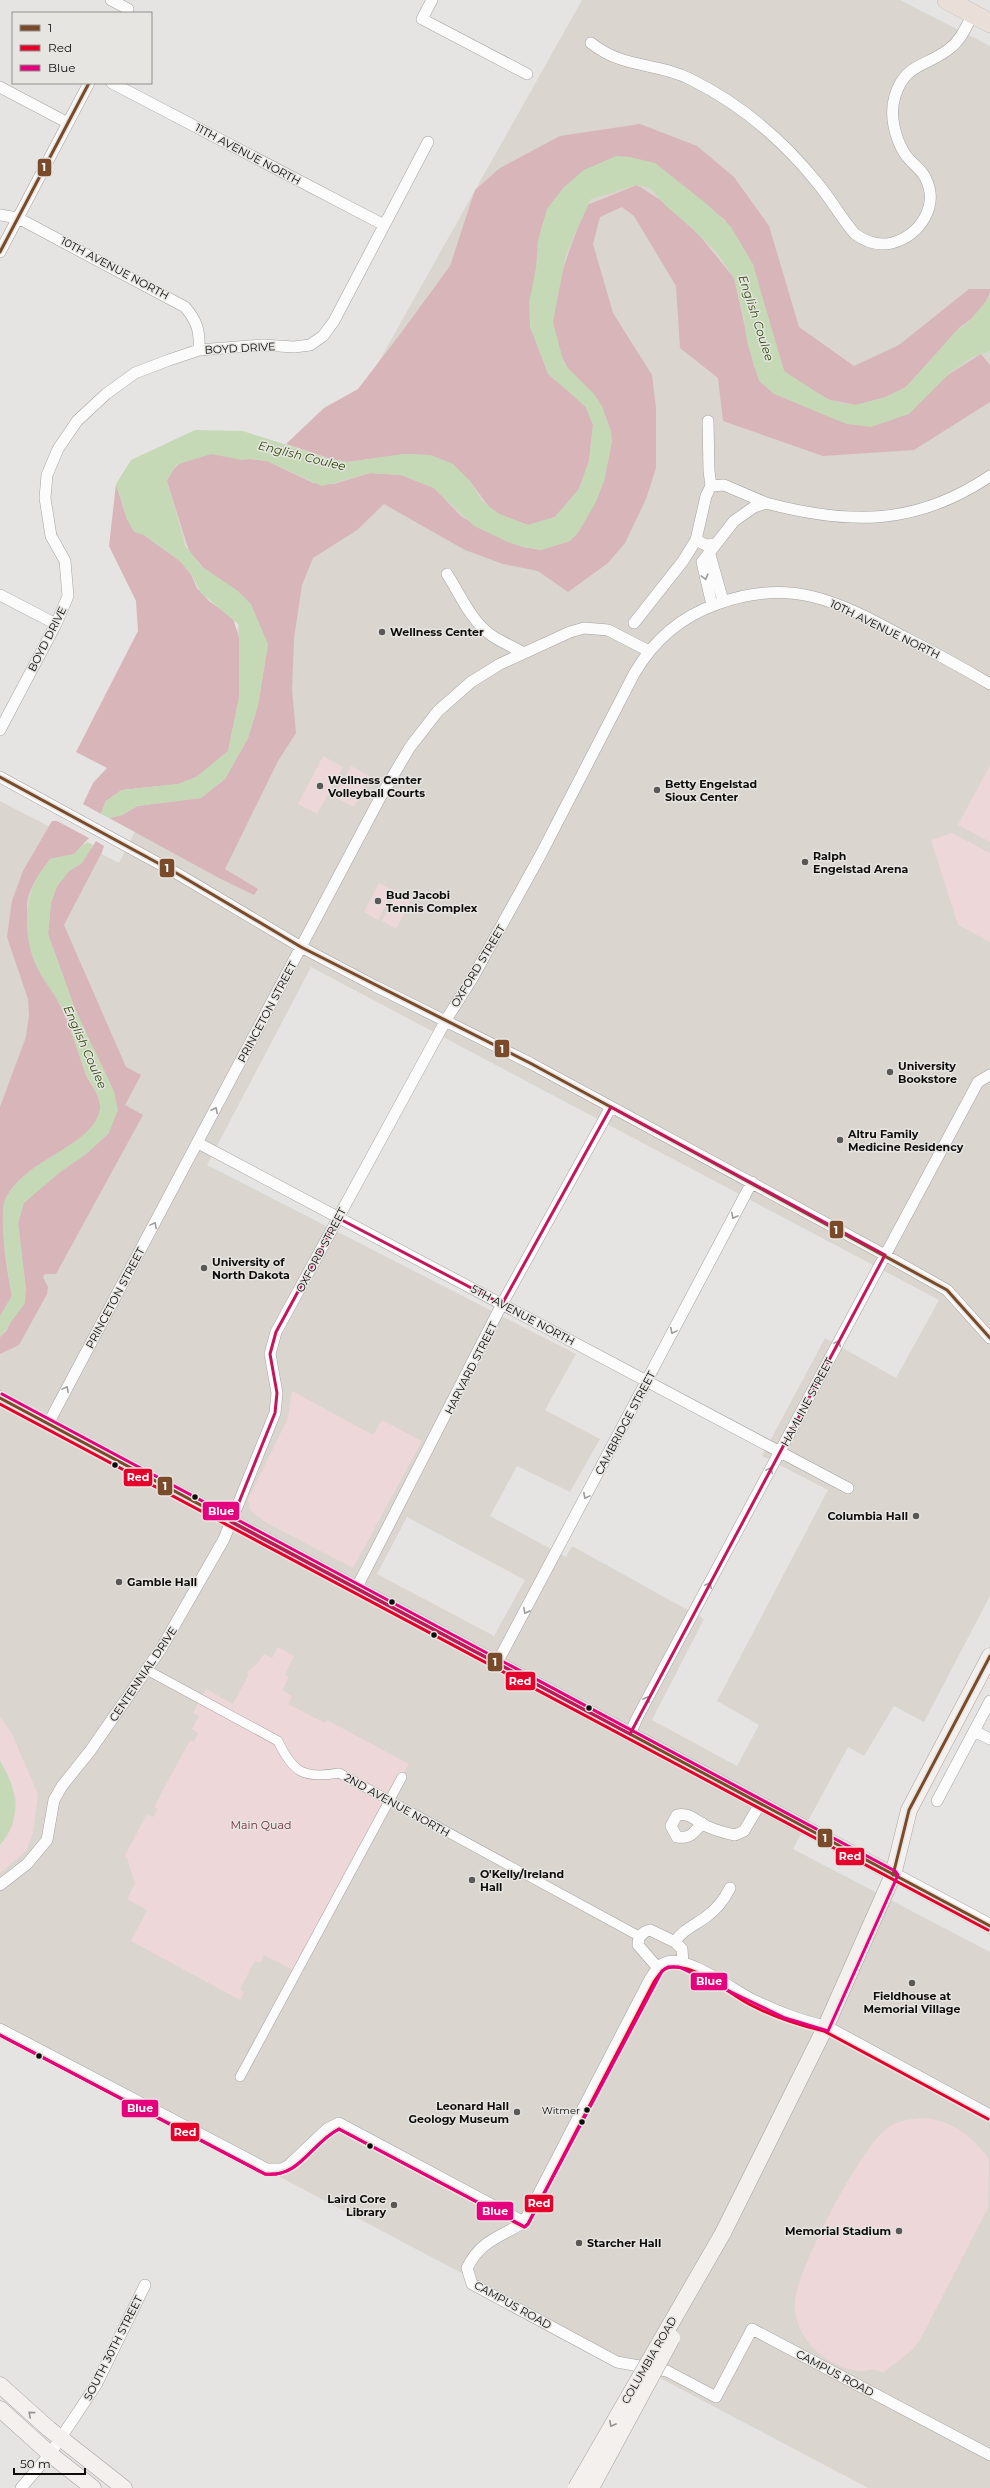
<svg xmlns="http://www.w3.org/2000/svg" width="990" height="2488" viewBox="0 0 990 2488" font-family="Montserrat,sans-serif">
  <style>
    .built { fill: #dad5cf; fill-rule: evenodd }
    .green { fill: #edd7d8 }
    .forest { fill: #d7b5b8 }
    .water { fill: #c5d9b7 }
    .lines { fill: none; stroke-linecap: round; stroke-linejoin: round }
    .pedestrian-casing { stroke: #a3a2a1; stroke-width: 10 }
    .minor-casing { stroke: #a3a2a1; stroke-width: 12 }
    .tertiary-casing { stroke: #a3a2a1; stroke-width: 15 }
    .secondary-casing { stroke: #a3a2a1; stroke-width: 17 }
    .trunk-casing { stroke: #c1c0bf; stroke-width: 20 }
    .pedestrian { stroke: #fbfbfb; stroke-width: 9 }
    .minor { stroke: #fbfbfb; stroke-width: 11 }
    .tertiary { stroke: #fbfbfb; stroke-width: 14 }
    .secondary { stroke: #f4f0ee; stroke-width: 16 }
    .trunk { stroke: #eaded9; stroke-width: 19 }
    .secondary-bridge-casing { stroke: #a3a2a1; stroke-width: 17; stroke-linecap: butt }
    .secondary-bridge { stroke: #f4f0ee; stroke-width: 16 }
    .bus-1-casing { stroke: #e7e5e1; stroke-width: 6 }
    .bus-2-casing { stroke: #e7e5e1; stroke-width: 6 }
    .bus-3-casing { stroke: #e7e5e1; stroke-width: 6 }
    .bus-1 { stroke: #7a4b2a; stroke-width: 3 }
    .bus-2 { stroke: #e4002b; stroke-width: 3 }
    .bus-3 { stroke: #e5007d; stroke-width: 3 }
    .oneway { stroke: #9c9c9b }
    .oneway2 { stroke: #989594 }
    .marked { fill: none; stroke: #c2185b; stroke-width: 3; stroke-linejoin: round }
    .poi-dot { fill: #5a5857; stroke: #e7e5e1; stroke-width: 1.5 }
    .bus-dot { fill: #0e0d0c; stroke: #e7e5e1; stroke-width: 1.5 }
    .labels { text-anchor: middle; stroke-width: 3; stroke-linejoin: round; paint-order: stroke }
    .bus-label { font-size: 10px; fill: #0e0d0c; stroke: #e7e5e1; text-anchor: end }
    .street-label { font-size: 11px; fill: #0e0d0c; stroke: #e7e5e1 }
    .poi-label { font-size: 11px; font-weight: bold; fill: #0e0d0c; stroke: #e7e5e1; text-anchor: start }
    .park-label { font-size: 11px; fill: #752d3a; stroke: #e7e5e1 }
    .water-label { font-size: 12px; font-style: italic; fill: #294b04; stroke: #e7e5e1 }
    .line-badge { stroke: #e7e5e1; stroke-width: 1.5 }
    .badge-label { font-size: 11px; text-anchor: middle; font-weight: bold; fill: #fff }
  </style>
  <rect width="100%" height="100%" fill="#e6e4e2"/>
  <path class="built" d="M582 0H900L990 46V1596L924 1722 894 1706 864 1756 848 1747 793 1849 990 1952V2488H868L0 2029V801L119 863 246 611 169 526 149 497 189 449 319 468ZM311 967 939 1300 896 1378 825 1338 762 1456 828 1490 717 1701 759 1725 737 1766 652 1720 704 1619 572 1546 566 1557 490 1516 517 1466 570 1492 600 1439 545 1410 576 1354 207 1165ZM407 1517 525 1580 494 1636 377 1574Z"/>
  <path class="green" d="M323 756 343 767 317 814 298 804Z
    M990 765V842L958 825Z
    M351 766 370 776 354 807 334 797Z
    M952 833 990 853V942L958 925 931 840Z
    M379 883 393 890 378 920 364 912Z
    M397 892 411 900 396 929 382 921Z
    M292 1391 373 1435 382 1420 422 1441 353 1568 265 1522 250 1510 248 1499 288 1418Z
    M278 1647 294 1656 285 1674 289 1677 282 1690 292 1696 288 1704 325 1723 327 1720 409 1764 297 1972 264 1955 260 1963 255 1961 240 1989 244 1992 240 2000 131 1941 147 1910 127 1899 135 1884 127 1858 124 1857 147 1814 153 1817 158 1809 154 1807 190 1740 194 1742 198 1733 192 1729 199 1716 193 1713 206 1689 233 1704 249 1674 246 1673 256 1665 264 1654 272 1658Z
    M0 1717 11 1732 38 1794 33 1833 26 1851 0 1873V1845L12 1825 16 1807V1798L0 1761Z
    M925 2118C954 2121 972 2137 989 2159L988 2208 920 2340 912 2350 883 2373C871 2367 871 2371 860 2371 842 2370 818 2356 808 2342 799 2331 793 2314 795 2300 799 2266 859 2151 885 2130 896 2120 910 2119 925 2118Z"/>
  <path class="forest" d="M640 124 697 146 734 177 769 226 799 327 854 366 899 345 969 289H990C990 303 972 320 960 327L906 387 886 397 856 405 830 400 797 382 784 371 773 336 725 220 691 193 600 164 584 170 536 268 530 327 538 344 576 398 586 407 593 425 589 461 579 489 555 517 528 525 499 514 489 507 470 481 431 455 404 454 348 462 331 459 286 444 324 408 358 389 401 333 450 266 475 190 500 168 560 136Z
    M637 185 662 201 700 236 734 278 754 367 868 425 981 354 990 365V402L914 450 823 456 723 421 718 378 680 348 676 286 634 216 622 207 600 217 593 244 613 313 652 375 656 408V468L646 499 625 543 608 563 568 592 538 571 503 564 465 550 384 504 357 530 313 558 302 585 294 638 292 690 296 733 278 761 225 869 258 889 254 895 219 878 109 818 122 815 137 806 201 798 225 779 248 738 258 705 268 644 189 551 167 481 173 470 181 462 211 454 267 461 313 483 334 484 370 473 401 475 434 488 462 517 506 541 523 547 542 550 604 481 612 441C595 413 560 364 554 334 548 300 574 237 587 205Z
    M116 484 127 519 144 535 180 561 191 574 197 588 209 601 233 618 239 638V698L228 751 215 763 196 777 178 784 122 790 106 801 101 814 83 804 93 783 107 768 76 752 138 631 136 601 109 546Z
    M52 821H57L89 838 74 854 50 859C41 872 26 891 27 908 27 918 37 968 42 976 48 986 56 996 61 1007 71 1029 78 1052 86 1075 91 1086 101 1096 100 1108 96 1148 18 1159 4 1204 0 1224 7 1274 12 1296L0 1316V1107L26 1037 29 1015 28 999 7 937 12 901 23 871Z
    M96 841 104 846 102 852 64 925 126 1067 141 1075 125 1105 143 1115 56 1274H45L43 1277 48 1287 47 1294 19 1345 0 1354V1337L7 1330 26 1289 18 1223 24 1202 60 1172 86 1154 109 1133 94 1051 75 1009 48 934 51 903 57 886 69 871 82 863Z"/>
  <path class="water" d="M616 156 630 157 655 163 708 205 731 227 753 264 784 371 827 399 840 403 856 405 886 397 906 387 930 361 954 333 969 322 990 296V351L971 358 951 372 909 414 871 427 847 424 827 416 774 394 759 381 747 342 744 318 734 278 718 254 694 230 665 205 650 188 637 185 591 199 566 254 553 322 564 364 594 394 602 406 611 431 612 441 604 481 596 502 578 533 570 541 542 550 523 547 506 541 474 526 434 488 401 475 370 473 322 486 267 461 251 459 242 460 211 454 176 465 167 481 185 545 201 566 238 591 251 604 268 644 258 705 248 738 225 779 201 798 137 806 122 815 109 818 101 814 106 801 122 790 178 784 196 777 228 751 239 698V625L201 593 191 574 180 561 144 535 134 532 127 519 116 484 131 460 195 430 243 431 331 459 348 462 404 454 431 455 453 464 470 481 482 501 499 514 528 525 555 517 579 489 589 461 593 425 586 407 548 374 530 327 529 303 536 268 538 240 547 209 564 187 584 170Z
    M87 842 93 845 82 863 69 871 57 886 51 903 48 934 75 1009 114 1091 118 1110 109 1133 86 1154 60 1172 24 1203 18 1223 26 1289 25 1303 0 1337V1316L12 1296C8 1274 0 1224 4 1203 19 1160 97 1146 100 1108 101 1094 89 1083 85 1071 77 1050 71 1027 61 1006 55 995 48 986 41 975 25 948 22 911 35 882 38 874 45 866 50 859L74 854Z
    M0 1761C17 1788 23 1819 0 1845Z"/>
  <g class="lines">
    <g class="pedestrian-casing">
      <path id="pedestrian" d="M147 1670 278 1741C293 1773 304 1779 339 1773L635 1934
        M240 2077 402 1777"/>
    </g>
    <g class="minor-casing">
      <path id="minor" d="M111 0 128 9
        M432 0 422 19 527 74
        M591 43C623 69 657 62 690 79 741 104 784 141 819 185 832 201 842 219 855 234 866 242 879 246 892 243 920 235 940 206 925 177 920 168 911 163 905 154 895 138 889 115 895 96 905 63 926 67 949 49 961 40 966 27 973 14
        M112 83 384 225
        M0 87 68 123
        M0 215 18 218 185 307C197 321 200 331 199 350
        M0 252 89 83
        M708 421 709 471 711 486
        M696 540 706 496 711 486 724 485 766 503
        M709 551 723 601
        M447 574C460 594 471 621 491 635 501 642 513 647 524 653
        M0 595 56 624
        M712 605 702 562 734 521 754 507 766 503C849 525 916 526 990 476
        M634 623 683 561 696 540 706 545 716 544
        M0 730 56 624 68 596 65 561 51 536 45 498 47 475 58 449 77 421 106 394 135 373 169 360 199 350 263 345 294 347 310 345 323 336 334 321 428 142
        M0 777 178 874 301 947 375 986 530 1063 885 1255 947 1290 990 1338
        M198 1143 848 1488
        M48 1424 381 796 410 747 438 711 471 682 500 664 570 632 584 628 608 630 649 651
        M356 1589 502 1304 611 1107
        M497 1663 752 1182
        M974 1731 990 1739
        M630 1734 637 1718 978 1082 990 1075
        M937 1801 990 1701
        M702 1823C694 1833 690 1839 677 1837L671 1826 677 1815C689 1812 696 1821 706 1826 715 1830 725 1833 735 1835L744 1831 760 1804
        M0 1885 27 1864 47 1840 54 1800 62 1786 90 1751 161 1649 224 1539 275 1413 277 1393 270 1354 276 1332 446 1020 473 977 540 856 634 674C653 641 680 617 717 604 790 577 838 601 902 636 932 651 961 667 990 684
        M675 1942C682 1930 695 1925 706 1917 717 1909 724 1900 730 1888
        M658 1968 638 1945C638 1937 642 1932 650 1930L675 1942 682 1949 683 1963
        M0 2029 267 2169H282L289 2165 327 2129 339 2123 524 2222
        M990 2115 826 2026C800 2021 777 2011 753 2000 733 1990 689 1956 667 1962 658 1964 655 1972 650 1979L524 2222C499 2238 481 2240 467 2268L472 2284 617 2362 667 2371 716 2397 752 2329 990 2455
        M21 2488 50 2454 96 2385 145 2285"/>
    </g>
    <g class="tertiary-casing">
      <path id="tertiary" d="M0 1398 990 1926"/>
    </g>
    <g class="secondary-casing">
      <path id="secondary" d="M723 2233 826 2026 885 1893 893 1875 909 1810 990 1656
        M0 2385 49 2429 124 2488
        M0 2409 50 2454 93 2488"/>
    </g>
    <g class="trunk-casing">
      <path id="trunk" d="M947 0 990 23"/>
    </g>
    <use href="#pedestrian" class="pedestrian"/>
    <use href="#minor" class="minor"/>
    <use href="#tertiary" class="tertiary"/>
    <use href="#secondary" class="secondary"/>
    <use href="#trunk" class="trunk"/>
    <g class="secondary-bridge-casing">
      <path id="secondary-bridge" d="M576 2488 723 2233
        M591 2488 672 2338"/>
    </g>
    <use href="#secondary-bridge" class="secondary-bridge"/>
    <g class="bus-1-casing">
      <path id="bus-1" d="M0 252 89 83
        M0 777 178 874 301 947 530 1063 947 1290 990 1338
        M0 1398 990 1926
        M893 1875 909 1810 990 1656"/>
    </g>
    <g class="bus-2-casing">
      <path id="bus-2" d="M0 1404 988 1930
        M0 2035 265 2174C300 2178 311 2143 339 2129L524 2227 528 2224 654 1982C660 1973 664 1966 675 1967 701 1968 727 1992 749 2004 772 2016 798 2025 824 2031L988 2119"/>
    </g>
    <g class="bus-3-casing">
      <path id="bus-3" d="M0 2035 265 2174C300 2178 311 2143 339 2129L525 2227 528 2224 662 1971 668 1967H679L785 2018 828 2031 898 1875 895 1871 2 1394"/>
    </g>
    <use href="#bus-1" class="bus-1"/>
    <use href="#bus-2" class="bus-2"/>
    <use href="#bus-3" class="bus-3"/>
  </g>
  <defs><path id="oneway-chevron" d="M-2-3.5L2.5 0L-2 3.5" fill="none" stroke-width="1.6" stroke-linecap="round" stroke-linejoin="round"/></defs>
  <g class="oneway">
    <use href="#oneway-chevron" transform="translate(705 577) rotate(75)"/>
    <use href="#oneway-chevron" transform="translate(215 1110) rotate(-63)"/>
    <use href="#oneway-chevron" transform="translate(734 1216) rotate(118)"/>
    <use href="#oneway-chevron" transform="translate(154 1225) rotate(-62)"/>
    <use href="#oneway-chevron" transform="translate(673 1331) rotate(118)"/>
    <use href="#oneway-chevron" transform="translate(838 1343) rotate(-62)"/>
    <use href="#oneway-chevron" transform="translate(66 1389) rotate(-62)"/>
    <use href="#oneway-chevron" transform="translate(770 1470) rotate(-62)"/>
    <use href="#oneway-chevron" transform="translate(586 1496) rotate(118)"/>
    <use href="#oneway-chevron" transform="translate(709 1585) rotate(-62)"/>
    <use href="#oneway-chevron" transform="translate(526 1611) rotate(119)"/>
    <use href="#oneway-chevron" transform="translate(647 1699) rotate(-61)"/>
  </g>
  <g class="oneway2">
    <use href="#oneway-chevron" transform="translate(31 2414) rotate(-140)"/>
    <use href="#oneway-chevron" transform="translate(612 2424) rotate(119)"/>
  </g>
  <path class="marked" d="M611 1107 885 1255 630 1734 231 1522 275 1413 277 1393 270 1354 276 1332 338 1218 502 1304Z"/>
  <g class="poi-dot">
    <circle cx="382" cy="632" r="4"/>
    <circle cx="320" cy="786" r="4"/>
    <circle cx="657" cy="790" r="4"/>
    <circle cx="805" cy="862" r="4"/>
    <circle cx="378" cy="901" r="4"/>
    <circle cx="890" cy="1072" r="4"/>
    <circle cx="840" cy="1140" r="4"/>
    <circle cx="204" cy="1268" r="4"/>
    <circle cx="916" cy="1516" r="4"/>
    <circle cx="119" cy="1582" r="4"/>
    <circle cx="472" cy="1880" r="4"/>
    <circle cx="912" cy="1983" r="4"/>
    <circle cx="517" cy="2112" r="4"/>
    <circle cx="394" cy="2205" r="4"/>
    <circle cx="899" cy="2231" r="4"/>
    <circle cx="579" cy="2243" r="4"/>
  </g>
  <g class="bus-dot">
    <circle cx="115" cy="1465" r="3.5"/>
    <circle cx="195" cy="1497" r="3.5"/>
    <circle cx="392" cy="1602" r="3.5"/>
    <circle cx="434" cy="1635" r="3.5"/>
    <circle cx="589" cy="1708" r="3.5"/>
    <circle cx="39" cy="2056" r="3.5"/>
    <circle cx="587" cy="2110" r="3.5"/>
    <circle cx="582" cy="2122" r="3.5"/>
    <circle cx="370" cy="2146" r="3.5"/>
  </g>
  <g class="labels">
    <g class="bus-label">
      <text x="580" y="2114">Witmer</text>
    </g>
    <g class="street-label">
      <text transform="translate(248 154) rotate(28)" y="4">11TH AVENUE NORTH</text>
      <text transform="translate(115 268) rotate(28)" y="4">10TH AVENUE NORTH</text>
      <text transform="translate(240 348) rotate(-3)" y="4">BOYD DRIVE</text>
      <text transform="translate(885 629) rotate(26)" y="4">10TH AVENUE NORTH</text>
      <text transform="translate(47 639) rotate(-63)" y="4">BOYD DRIVE</text>
      <text transform="translate(478 966) rotate(-59)" y="4">OXFORD STREET</text>
      <text transform="translate(267 1012) rotate(-62)" y="4">PRINCETON STREET</text>
      <text transform="translate(321 1250) rotate(-62)" y="4">OXFORD STREET</text>
      <text transform="translate(115 1298) rotate(-62)" y="4">PRINCETON STREET</text>
      <text transform="translate(523 1315) rotate(28)" y="4">5TH AVENUE NORTH</text>
      <text transform="translate(471 1368) rotate(-63)" y="4">HARVARD STREET</text>
      <text transform="translate(807 1402) rotate(-62)" y="4">HAMLINE STREET</text>
      <text transform="translate(625 1423) rotate(-62)" y="4">CAMBRIDGE STREET</text>
      <text transform="translate(143 1674) rotate(-56)" y="4">CENTENNIAL DRIVE</text>
      <text transform="translate(397 1805) rotate(29)" y="4">2ND AVENUE NORTH</text>
      <text transform="translate(513 2305) rotate(29)" y="4">CAMPUS ROAD</text>
      <text transform="translate(113 2348) rotate(-63)" y="4">SOUTH 30TH STREET</text>
      <text transform="translate(649 2360) rotate(-60)" y="4">COLUMBIA ROAD</text>
      <text transform="translate(835 2373) rotate(28)" y="4">CAMPUS ROAD</text>
    </g>
    <g class="poi-label">
      <text x="390" y="636">Wellness Center</text>
      <text x="328" y="784">Wellness Center<tspan x="328" dy="13">Volleyball Courts</tspan></text>
      <text x="665" y="788">Betty Engelstad<tspan x="665" dy="13">Sioux Center</tspan></text>
      <text x="813" y="860">Ralph<tspan x="813" dy="13">Engelstad Arena</tspan></text>
      <text x="386" y="899">Bud Jacobi<tspan x="386" dy="13">Tennis Complex</tspan></text>
      <text x="898" y="1070">University<tspan x="898" dy="13">Bookstore</tspan></text>
      <text x="848" y="1138">Altru Family<tspan x="848" dy="13">Medicine Residency</tspan></text>
      <text x="212" y="1266">University of<tspan x="212" dy="13">North Dakota</tspan></text>
      <text x="908" y="1520" text-anchor="end">Columbia Hall</text>
      <text x="127" y="1586">Gamble Hall</text>
      <text x="480" y="1878">O'Kelly/Ireland<tspan x="480" dy="13">Hall</tspan></text>
      <text x="912" y="2000" text-anchor="middle">Fieldhouse at<tspan x="912" dy="13">Memorial Village</tspan></text>
      <text x="509" y="2110" text-anchor="end">Leonard Hall<tspan x="509" dy="13">Geology Museum</tspan></text>
      <text x="386" y="2203" text-anchor="end">Laird Core<tspan x="386" dy="13">Library</tspan></text>
      <text x="891" y="2235" text-anchor="end">Memorial Stadium</text>
      <text x="587" y="2247">Starcher Hall</text>
    </g>
    <g class="park-label">
      <text x="261" y="1829">Main Quad</text>
    </g>
    <g class="water-label">
      <text transform="translate(756 318) rotate(72)" y="4">English Coulee</text>
      <text transform="translate(302 456) rotate(14)" y="4">English Coulee</text>
      <text transform="translate(85 1047) rotate(66)" y="4">English Coulee</text>
    </g>
  </g>
  <g class="line-badge">
    <rect x="37" y="158" width="15" height="19" rx="4" fill="#7a4b2a"/>
    <rect x="159" y="858" width="16" height="20" rx="4" fill="#7a4b2a"/>
    <rect x="494" y="1039" width="16" height="19" rx="4" fill="#7a4b2a"/>
    <rect x="829" y="1220" width="15" height="19" rx="4" fill="#7a4b2a"/>
    <rect x="123" y="1468" width="30" height="19" rx="4" fill="#e4002b"/>
    <rect x="157" y="1476" width="16" height="20" rx="4" fill="#7a4b2a"/>
    <rect x="202" y="1501" width="38" height="20" rx="4" fill="#e5007d"/>
    <rect x="487" y="1652" width="16" height="20" rx="4" fill="#7a4b2a"/>
    <rect x="505" y="1671" width="31" height="20" rx="4" fill="#e4002b"/>
    <rect x="817" y="1828" width="16" height="20" rx="4" fill="#7a4b2a"/>
    <rect x="835" y="1847" width="30" height="19" rx="4" fill="#e4002b"/>
    <rect x="690" y="1972" width="38" height="19" rx="4" fill="#e5007d"/>
    <rect x="121" y="2099" width="38" height="19" rx="4" fill="#e5007d"/>
    <rect x="170" y="2122" width="30" height="20" rx="4" fill="#e4002b"/>
    <rect x="524" y="2194" width="30" height="19" rx="4" fill="#e4002b"/>
    <rect x="476" y="2201" width="38" height="20" rx="4" fill="#e5007d"/>
  </g>
  <g class="badge-label">
    <text x="44" y="171">1</text>
    <text x="167" y="872">1</text>
    <text x="502" y="1053">1</text>
    <text x="836" y="1234">1</text>
    <text x="138" y="1481">Red</text>
    <text x="165" y="1490">1</text>
    <text x="221" y="1515">Blue</text>
    <text x="495" y="1666">1</text>
    <text x="520" y="1685">Red</text>
    <text x="825" y="1842">1</text>
    <text x="850" y="1860">Red</text>
    <text x="709" y="1985">Blue</text>
    <text x="140" y="2112">Blue</text>
    <text x="185" y="2136">Red</text>
    <text x="539" y="2207">Red</text>
    <text x="495" y="2215">Blue</text>
  </g>
  <rect x="12" y="12" width="140" height="72" fill="#e7e5e1" stroke="#908f8c"/>
  <rect x="20" y="25" width="20" height="6" fill="#7a4b2a" stroke="#908f8c"/>
  <text x="48" y="32" font-size="12" fill="#0e0d0c">1</text>
  <rect x="20" y="45" width="20" height="6" fill="#e4002b" stroke="#908f8c"/>
  <text x="48" y="52" font-size="12" fill="#0e0d0c">Red</text>
  <rect x="20" y="65" width="20" height="6" fill="#e5007d" stroke="#908f8c"/>
  <text x="48" y="72" font-size="12" fill="#0e0d0c">Blue</text>
  <path d="M14 2468v6h71v-6" fill="none" stroke="#0e0d0c" stroke-width="2"/>
  <text x="20" y="2468" font-size="12" fill="#0e0d0c" stroke="#e7e5e1" stroke-width="3" paint-order="stroke">50 m</text>
</svg>
